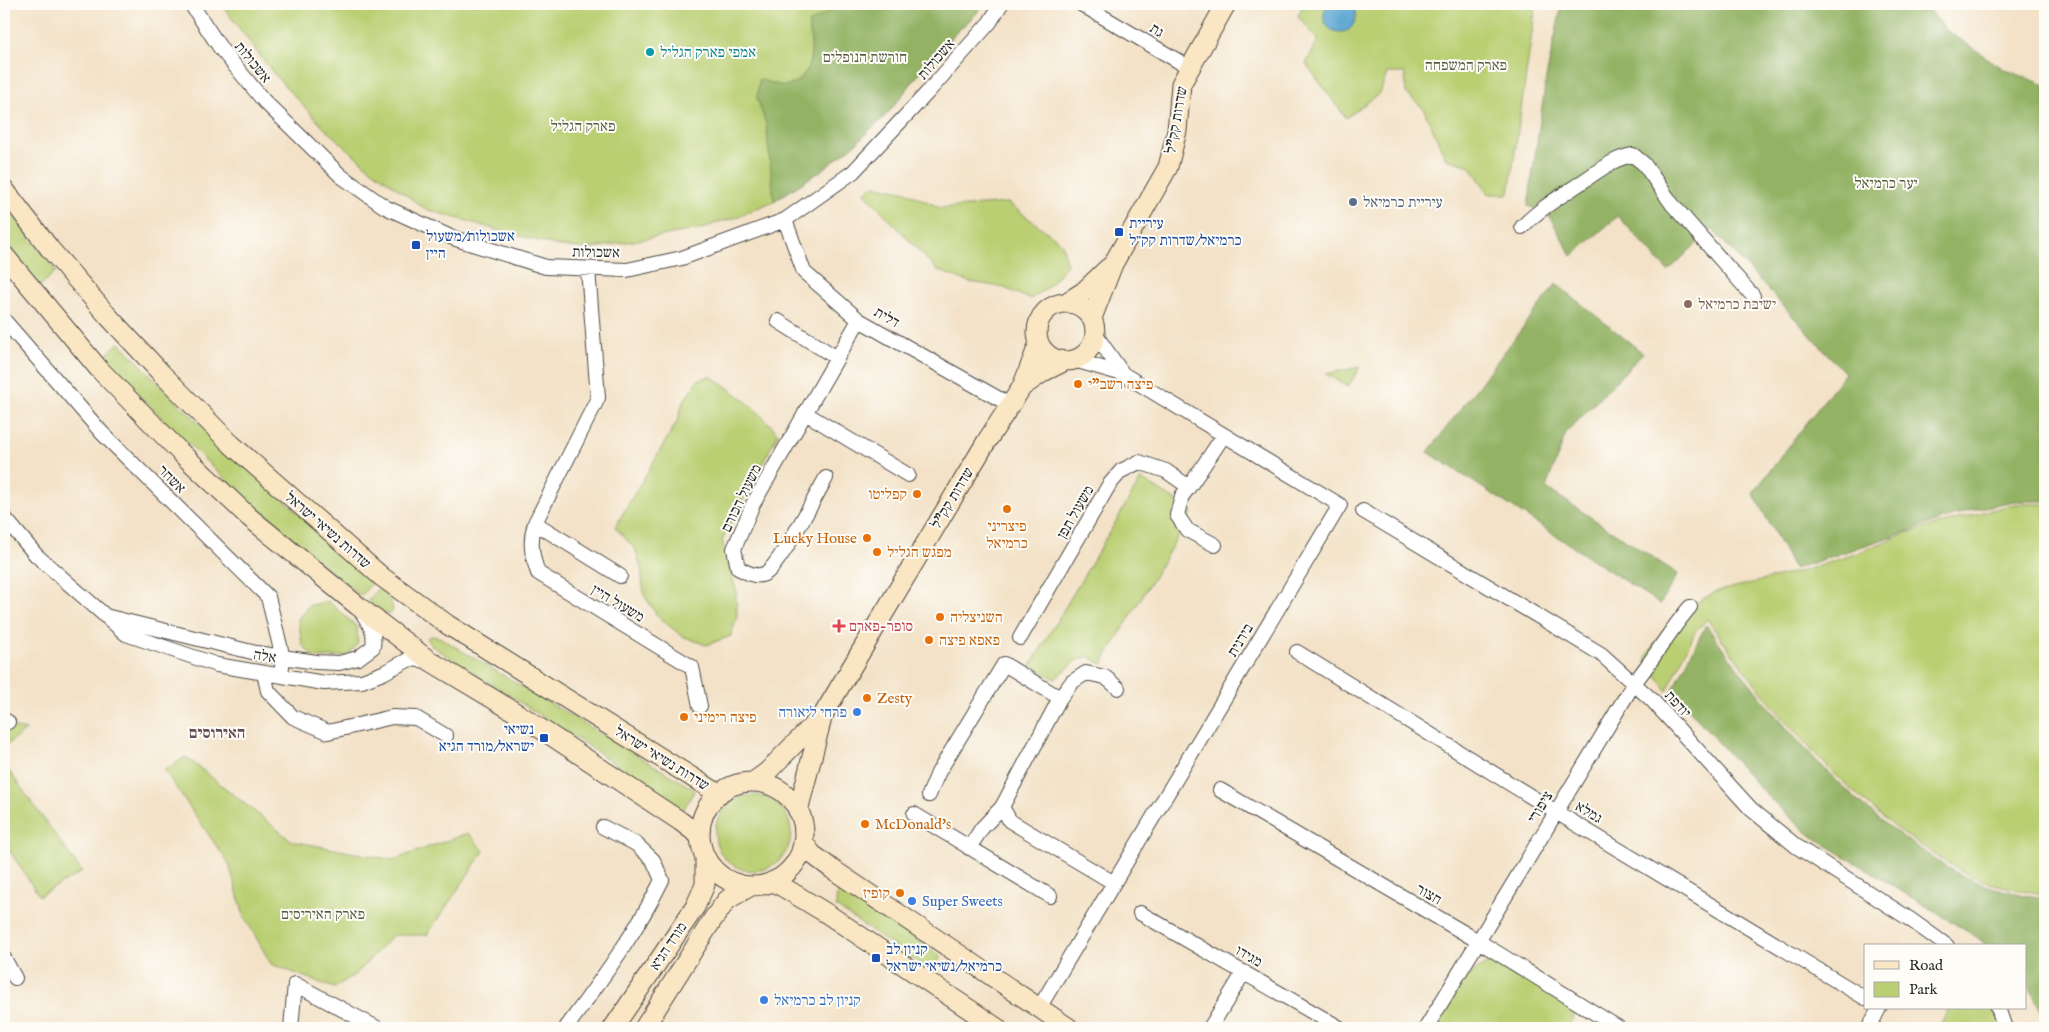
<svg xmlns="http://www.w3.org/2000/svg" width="2049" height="1032" viewBox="0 0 2049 1032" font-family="'IM FELL English','Frank Ruhl Libre',serif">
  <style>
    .green { fill: #bacf72; stroke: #727d4e }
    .forest { fill: #93b264; stroke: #5f6e48 }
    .water { fill: #59a4d1; stroke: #42687e }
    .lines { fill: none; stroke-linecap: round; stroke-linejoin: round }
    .street-casing { stroke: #494642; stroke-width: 16 }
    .secondary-casing { stroke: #494642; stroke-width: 21 }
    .street { stroke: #fff; stroke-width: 14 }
    .secondary { stroke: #fbe6c4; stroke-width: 19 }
    .culture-dot { fill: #0f9aa8; stroke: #fdfcf7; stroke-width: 2 }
    .service-dot { fill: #5c6f8a; stroke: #fdfcf7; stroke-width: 2 }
    .transit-dot { fill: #1a4fb4; stroke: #fdfcf7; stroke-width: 2 }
    .education-dot { fill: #8d6e63; stroke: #fdfcf7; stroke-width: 2 }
    .food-dot { fill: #e8710a; stroke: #fdfcf7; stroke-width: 2 }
    .health-dot { fill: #e0444e; stroke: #fdfcf7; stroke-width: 2 }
    .shop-dot { fill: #3f7fe0; stroke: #fdfcf7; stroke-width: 2 }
    .labels { text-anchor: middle; stroke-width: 4; stroke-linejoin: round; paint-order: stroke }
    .street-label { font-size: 15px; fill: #2b2b2b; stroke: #fdfcf7 }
    .culture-label { font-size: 15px; fill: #0d838f; stroke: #fdfcf7; text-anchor: start }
    .park-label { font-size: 15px; fill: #565c40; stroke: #fdfcf7 }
    .service-label { font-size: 15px; fill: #4e5e75; stroke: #fdfcf7; text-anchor: start }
    .transit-label { font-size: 15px; fill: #164399; stroke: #fdfcf7; text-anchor: start }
    .education-label { font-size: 15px; fill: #785e54; stroke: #fdfcf7; text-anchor: start }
    .food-label { font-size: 15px; fill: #c56008; stroke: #fdfcf7; text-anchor: start }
    .health-label { font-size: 15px; fill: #be3a42; stroke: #fdfcf7; text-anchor: start }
    .shop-label { font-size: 15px; fill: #366cbe; stroke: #fdfcf7; text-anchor: start }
    .neighbourhood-label { font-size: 16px; font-weight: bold; fill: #644f56; stroke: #fdfcf7 }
  </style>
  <rect width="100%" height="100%" fill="#fdfcf7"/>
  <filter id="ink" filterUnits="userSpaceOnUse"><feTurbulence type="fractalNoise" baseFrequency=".02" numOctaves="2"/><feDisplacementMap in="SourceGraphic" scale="10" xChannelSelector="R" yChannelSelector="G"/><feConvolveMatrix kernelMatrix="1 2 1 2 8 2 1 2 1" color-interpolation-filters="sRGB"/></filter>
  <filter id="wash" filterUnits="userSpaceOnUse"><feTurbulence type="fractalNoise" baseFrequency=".0096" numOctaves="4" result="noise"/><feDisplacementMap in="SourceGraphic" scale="20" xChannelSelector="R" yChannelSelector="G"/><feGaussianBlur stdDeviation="1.12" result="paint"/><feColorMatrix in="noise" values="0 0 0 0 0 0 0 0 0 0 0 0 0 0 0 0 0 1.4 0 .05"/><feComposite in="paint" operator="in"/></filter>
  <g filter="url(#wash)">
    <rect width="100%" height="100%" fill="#f3e2c7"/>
    <path class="green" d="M221 4H986L936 52 888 113 853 146 822 170 774 201 732 219 718 222 706 228 588 249 559 246 508 233 425 209 367 166 324 128 274 74Z
      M1304 4H1536L1509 194H1489L1470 166 1446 159 1423 108 1406 93 1405 73H1387L1380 93 1346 118 1306 64 1318 40 1298 16Z
      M874 185 906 192 941 208 1008 203 1062 243 1067 265 1046 289 1030 299 1002 287 969 282 937 270 864 192Z
      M4 204 56 271 40 286 4 239Z
      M119 342 179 404 373 581 361 596C269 522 184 443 103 358Z
      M1360 367 1348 387 1326 374Z
      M710 376C735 392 760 410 778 434L722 540 736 590 737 616 731 636 706 645 682 636 658 617 644 595 641 568 635 549 615 527 678 420 683 402 698 380Z
      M1141 479 1193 511 1102 664 1088 656 1075 662 1055 679 1031 665Z
      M2014 504H2045V894C2017 890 1987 885 1961 871 1949 865 1938 856 1926 849 1836 789 1769 706 1707 619L1695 632 1667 691 1645 659 1663 630 1682 611 1715 592 1806 570 1855 554 1906 533Z
      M379 587 392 604 393 611 389 615 383 613 368 601Z
      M328 601 357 627 358 643 348 656 314 658 302 644 298 619 308 606Z
      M431 636 439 637 695 790 683 810 588 746 432 646 427 638Z
      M4 725 26 730 4 747Z
      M186 757 292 841 393 860 468 833 484 851 427 935H393L357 973 334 988 271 964 244 916 229 864 164 770Z
      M4 764 82 872 39 896 4 842Z
      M715 833a38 38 0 1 1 76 0a38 38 0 1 1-76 0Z
      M837 885 941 956 932 972 836 907Z
      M1493 959 1577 1011 1567 1028H1435L1465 978Z
      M1949 1008H1997L2003 1028H1946L1941 1023Z"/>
    <path class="forest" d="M840 4H986L936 52 888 113 853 146 822 170 774 201 766 124 757 98 759 79C768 82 780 87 789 85 815 77 813 44 808 24Z
      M1562 4H1924L1946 30 2004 69 2045 85V501H2014L1971 510 1794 569 1753 493 1845 373 1712 229 1668 271 1618 216 1572 256 1548 214 1528 206 1546 78Z
      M1556 284 1643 353 1566 433 1546 488 1678 574 1660 604 1428 452Z
      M1706 625C1768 710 1834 792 1923 851 1935 859 1948 869 1961 875 1988 888 2016 894 2045 898V1019L2030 988 2025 983V946H1987L1978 938 1810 835 1767 796 1672 691Z"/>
    <path class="water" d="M1328 4 1352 5C1358 14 1357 22 1349 30 1331 38 1316 20 1328 4Z"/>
  </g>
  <g filter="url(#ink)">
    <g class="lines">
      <g class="street-casing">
        <path id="street" d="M191 4 221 49 264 101 341 176 385 207 453 238 546 267 627 270 682 258 785 220 853 172 927 93 990 22 1001 4
          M1081 4 1190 68
          M785 220 804 272 859 320 1010 405
          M1522 227C1540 208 1563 195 1585 180 1600 170 1614 158 1633 155L1644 164 1672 204 1753 296
          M588 269 598 398 535 523C529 541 532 556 538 573L692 667 700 706
          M4 320 102 433 268 597 283 658 281 675
          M778 321 837 358
          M1095 334 1123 374
          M805 413 908 475
          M826 478C815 497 781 563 766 573 757 579 746 572 738 568L734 549 753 504 859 320
          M1189 487 1182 496 1177 515 1187 530 1215 545
          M1363 511 1601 654 1652 700 1751 809 1796 846 1911 920 1947 946
          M4 517 36 555 126 634 217 665 324 683 362 681 383 673 410 659 429 661
          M535 523 620 576
          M105 616 256 653 316 662 339 663 358 658 373 647C375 632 371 626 363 614
          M1020 638 1109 485 1121 471 1139 462 1166 471 1189 487 1224 435
          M1297 652 1556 812 1865 998
          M264 673 268 691 293 717 328 732 392 717 416 718 446 736
          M1060 698 1002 807 1010 821 1114 883
          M4 720 8 722
          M1220 790 1478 941 1619 1028
          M929 795 938 773 1004 664 1060 698 1072 682 1086 673 1105 677 1118 688
          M914 814 1050 896
          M969 848 982 828 1002 807
          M1140 913 1340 1028
          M4 958 15 978
          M1039 1008 1340 505 1123 374 1074 360
          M1998 1008 2005 1028
          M291 1028 295 984 377 1028
          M566 1028C601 980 636 933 662 880L653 860 636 844 603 827
          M1210 1028 1244 972
          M1426 1028 1634 683C1654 659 1669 631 1690 607
          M1869 1028 1879 1008"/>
      </g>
      <g class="secondary-casing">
        <path id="secondary" d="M4 189 50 249 108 316 162 374 231 444 382 577 448 625 719 794
          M4 255 99 369 179 451 249 517 358 606 430 661 523 717 680 821 700 836
          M1067 302 1083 292 1108 268
          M1037 332a29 29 0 1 1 58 0a29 29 0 1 1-58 0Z
          M1092 318 1113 264 1168 167 1177 131 1181 84 1226 4
          M1022 387 1045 371 1065 361
          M753 782 767 772 823 715 988 439 1022 387 1039 343
          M700 834a52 52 0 1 1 104 0a52 52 0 1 1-104 0Z
          M798 811 822 718
          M803 842 812 854 832 869 1069 1028
          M773 881 826 913 997 1028
          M613 1028 695 907 705 885V857
          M644 1028 713 919 727 900 751 886"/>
      </g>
      <use href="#street" class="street"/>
      <use href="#secondary" class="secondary"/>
    </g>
  </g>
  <circle class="culture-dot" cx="650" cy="52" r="5"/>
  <circle class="service-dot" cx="1353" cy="202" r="5"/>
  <g class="transit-dot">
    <rect x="1114" y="227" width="10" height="10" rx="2.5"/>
    <rect x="411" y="240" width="10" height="10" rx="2.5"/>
    <rect x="539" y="733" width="10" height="10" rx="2.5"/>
    <rect x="871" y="953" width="10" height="10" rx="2.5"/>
  </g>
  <circle class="education-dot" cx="1688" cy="304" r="5"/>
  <g class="food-dot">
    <circle cx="1078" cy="384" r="5"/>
    <circle cx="917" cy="494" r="5"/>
    <circle cx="1007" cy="509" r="5"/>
    <circle cx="867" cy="538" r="5"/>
    <circle cx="877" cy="552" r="5"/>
    <circle cx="940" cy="617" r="5"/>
    <circle cx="929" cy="640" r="5"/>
    <circle cx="867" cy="698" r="5"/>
    <circle cx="684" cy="717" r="5"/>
    <circle cx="865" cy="824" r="5"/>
    <circle cx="900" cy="893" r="5"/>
  </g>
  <path class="health-dot" d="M836.5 618.5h5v5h5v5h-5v5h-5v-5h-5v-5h5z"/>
  <g class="shop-dot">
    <circle cx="857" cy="712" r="5"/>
    <circle cx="912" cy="901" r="5"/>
    <circle cx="764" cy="1000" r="5"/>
  </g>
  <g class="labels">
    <g class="street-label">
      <text transform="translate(1157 30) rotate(31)" y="5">גת</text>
      <text transform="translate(936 59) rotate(-49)" y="5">אשכולות</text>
      <text transform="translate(253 62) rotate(51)" y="5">אשכולות</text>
      <text transform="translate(1176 120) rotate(-80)" y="5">שדרות קק"ל</text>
      <text transform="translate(596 252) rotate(1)" y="5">אשכולות</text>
      <text transform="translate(887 317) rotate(30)" y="5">דלית</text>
      <text transform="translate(172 479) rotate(45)" y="5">אשחר</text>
      <text transform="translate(741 498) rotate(-64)" y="5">משעול הכורם</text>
      <text transform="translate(952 498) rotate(-59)" y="5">שדרות קק"ל</text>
      <text transform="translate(1075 512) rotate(-60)" y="5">משעול תפן</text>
      <text transform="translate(328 530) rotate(41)" y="5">שדרות נשיאי ישראל</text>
      <text transform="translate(618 603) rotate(31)" y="5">משעול היין</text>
      <text transform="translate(1240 640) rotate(-59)" y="5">בירנית</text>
      <text transform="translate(265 656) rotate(9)" y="5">אלה</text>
      <text transform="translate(1678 704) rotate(48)" y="5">יודפת</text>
      <text transform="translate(662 758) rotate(32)" y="5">שדרות נשיאי ישראל</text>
      <text transform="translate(1540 807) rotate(-59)" y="5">ציפורי</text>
      <text transform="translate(1589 812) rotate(31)" y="5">גמלא</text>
      <text transform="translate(1429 894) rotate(30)" y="5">חצור</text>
      <text transform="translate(668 946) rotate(-56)" y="5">מורד הגיא</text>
      <text transform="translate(1249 956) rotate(30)" y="5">מגידו</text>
    </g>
    <g class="culture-label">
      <text x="660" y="57">אמפי פארק הגליל</text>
    </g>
    <g class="park-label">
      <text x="865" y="62">חורשת הנופלים</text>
      <text x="1466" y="70">פארק המשפחה</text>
      <text x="583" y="131">פארק הגליל</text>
      <text x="1886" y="188">יער כרמיאל</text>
      <text x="323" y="919">פארק האיריסים</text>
    </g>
    <g class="service-label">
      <text x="1363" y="207">עיריית כרמיאל</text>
    </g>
    <g class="transit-label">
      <text x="1129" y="228">עיריית<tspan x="1129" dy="17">כרמיאל/שדרות קק״ל</tspan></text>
      <text x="426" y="241">אשכולות/משעול<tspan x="426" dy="17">היין</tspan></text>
      <text x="534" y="734" text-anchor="end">נשיאי<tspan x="534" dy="17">ישראל/מורד הגיא</tspan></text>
      <text x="886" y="954">קניון לב<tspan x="886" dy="17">כרמיאל/נשיאי ישראל</tspan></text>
    </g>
    <g class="education-label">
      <text x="1698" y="309">ישיבת כרמיאל</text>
    </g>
    <g class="food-label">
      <text x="1088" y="389">פיצה רשב"י</text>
      <text x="907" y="499" text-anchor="end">קפליטו</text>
      <text x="1007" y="531" text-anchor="middle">פיצריני<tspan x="1007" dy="17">כרמיאל</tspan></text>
      <text x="857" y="543" text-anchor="end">Lucky House</text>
      <text x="887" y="557">מפגש הגליל</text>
      <text x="950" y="622">השניצליה</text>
      <text x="939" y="645">פאפא פיצה</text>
      <text x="877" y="703">Zesty</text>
      <text x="694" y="722">פיצה רימיני</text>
      <text x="875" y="829">McDonald's</text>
      <text x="890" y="898" text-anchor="end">קופיז</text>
    </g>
    <g class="health-label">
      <text x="849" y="631">סופר-פארם</text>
    </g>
    <g class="shop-label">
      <text x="847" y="717" text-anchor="end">פרחי ליאורה</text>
      <text x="922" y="906">Super Sweets</text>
      <text x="774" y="1005">קניון לב כרמיאל</text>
    </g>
    <g class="neighbourhood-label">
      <text x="217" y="738">האירוסים</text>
    </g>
  </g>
  <rect width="2049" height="1032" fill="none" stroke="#fdfcf7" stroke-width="20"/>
  <rect x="1864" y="944" width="162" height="65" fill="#fdfcf7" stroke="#a9a8a5"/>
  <rect x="1874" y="961" width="25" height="8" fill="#fbe6c4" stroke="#a9a8a5"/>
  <text x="1909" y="970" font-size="15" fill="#2b2b2b">Road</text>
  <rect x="1874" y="982" width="25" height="15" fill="#bacf72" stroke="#a9a8a5"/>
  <text x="1909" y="994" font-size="15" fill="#2b2b2b">Park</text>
</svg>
